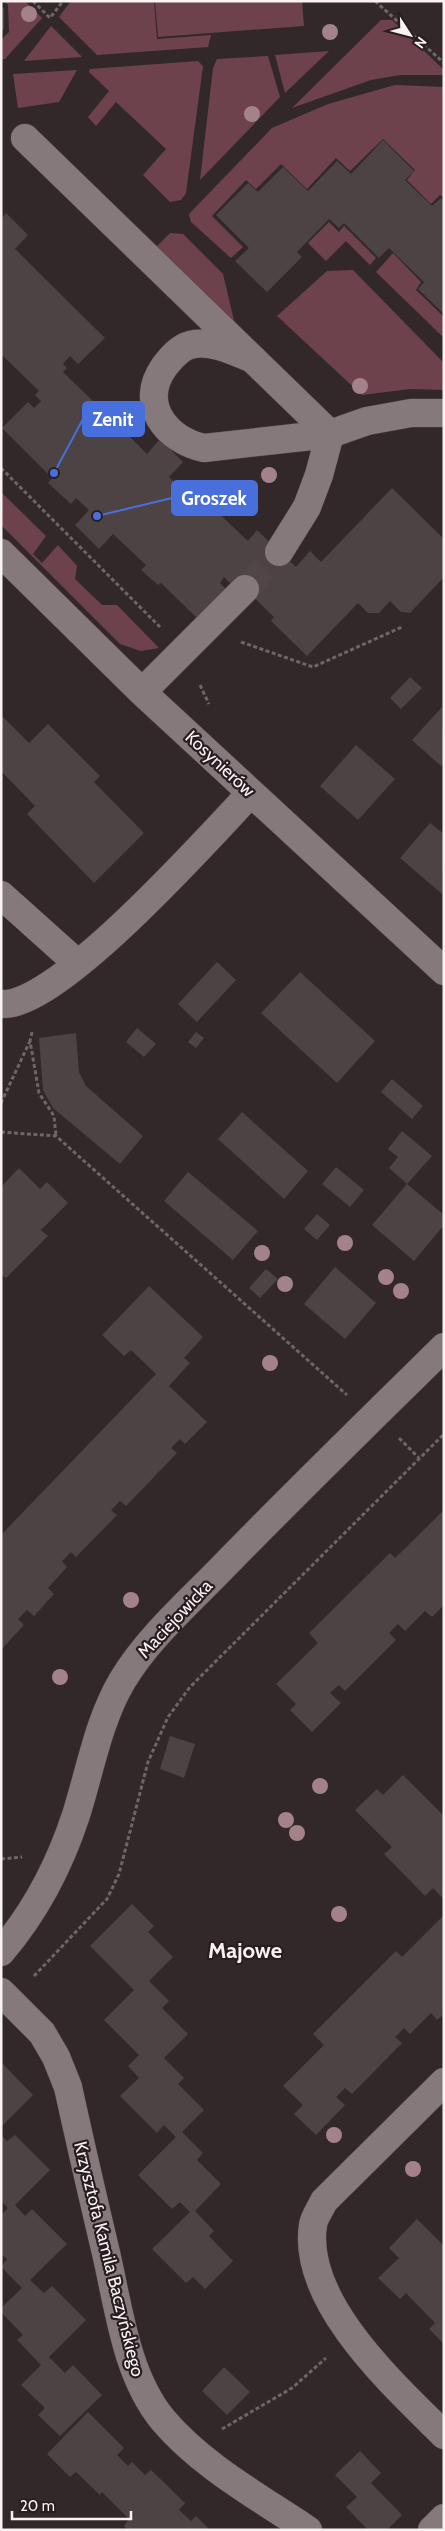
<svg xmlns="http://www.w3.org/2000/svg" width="445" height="2531" viewBox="0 0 445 2531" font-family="Cabin,sans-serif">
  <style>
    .green { fill: #6e424d }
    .building { fill: #4d4244 }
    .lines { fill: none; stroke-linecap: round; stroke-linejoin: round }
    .minor-tunnel { stroke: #504648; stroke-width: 28; stroke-dasharray: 28 14; stroke-linecap: butt }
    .minor-casing { stroke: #504749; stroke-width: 29 }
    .path { stroke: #6e6567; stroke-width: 3; stroke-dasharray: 4 2.5; stroke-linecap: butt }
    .minor { stroke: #86797c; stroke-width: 28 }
    .tree { fill: #a38289 }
    .labels { text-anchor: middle; stroke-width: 4.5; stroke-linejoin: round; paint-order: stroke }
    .street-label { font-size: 18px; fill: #f9f2f3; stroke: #281e21 }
    .district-label { font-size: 22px; font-weight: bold; fill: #f9f2f3; stroke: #281e21 }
    .leader { fill: none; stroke: #496fdd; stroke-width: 2 }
    .callout-dot { fill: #496fdd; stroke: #281e21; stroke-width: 2 }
    .callout { fill: #496fdd; stroke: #496fdd; stroke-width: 2 }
    .callout-label { font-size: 19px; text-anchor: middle; font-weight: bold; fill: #fff }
  </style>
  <rect width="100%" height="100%" fill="#32282a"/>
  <path class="green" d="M4 1H25L42 18 5 59 1 60V40L9 32 8 5Z
    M71 1H154L157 39 211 35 208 47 97 55 59 17Z
    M155 1H302L304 26 158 37Z
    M381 20H392L444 70V75H400L371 80 292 108Z
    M51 26 82 57 24 61Z
    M329 51 285 93 275 55Z
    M268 56 280 97 200 180 213 68 217 59Z
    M198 61 203 66 186 193 181 200 170 202 143 175 166 149 116 102 96 126 88 117 109 91 89 72 90 69Z
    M77 70 59 102 18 108 13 74Z
    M395 85 444 87V198L440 195 431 204 407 180 415 170 383 139 350 171 336 158 307 189 281 164 256 189 246 180 212 216 243 247 231 258 191 222 189 214 272 128 328 104Z
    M329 222 339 232 344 226 376 258 370 265 346 241 326 261 308 243Z
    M170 233 183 234 223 274 236 329 156 247Z
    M393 253 421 282 416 290 444 317V338L376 272Z
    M353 270 444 363V390L410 389 362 395 277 316 327 271Z
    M1 492 46 536 33 554 42 563 58 545 77 566 75 579 102 605H117L159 648 141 651 120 644 1 525Z"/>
  <path class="building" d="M1 6 4 8V29L1 33Z
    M383 140 414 171 405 180 432 206 441 198 444 201V314L418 289 424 282 389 248 379 258 344 223 339 228 329 219 297 252 302 257 267 292 235 261 249 248 216 215 248 183 258 192 283 167 308 191 337 161 351 174Z
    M6 213 28 235 15 249 105 338 78 364 70 356 63 364 67 368 63 372 97 405 101 401 118 416 128 405 140 417 126 433 147 454 160 439 183 462 169 477 190 497 192 494 208 509 211 506 248 541 257 530 296 567 310 551 321 562 392 488 444 539V577L410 613 401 612 390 601 379 613H368L358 603 307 656 271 621 274 617 235 579 231 584 224 577 220 583 226 589 198 619 161 583 158 585 141 570 146 565 113 534 99 549 75 525 89 510 76 498 71 504 48 483 52 478 2 428 28 402 34 408 41 401 35 395 39 391 1 354V219Z
    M410 677 422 688 401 709 390 698Z
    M442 707 444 763 441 766 412 740Z
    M1 715 29 743 48 724 100 776 94 782 144 833 94 883 27 814 35 806 1 771Z
    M356 745 395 779 358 820 320 786Z
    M430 823 444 834 442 894 400 858Z
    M217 962 236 980 197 1022 178 1004Z
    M300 972 375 1041 337 1083 261 1013Z
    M137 1028 156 1044 144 1057 126 1042Z
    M196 1032 204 1038 196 1048 188 1042Z
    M76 1033 79 1072 86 1086 143 1136 120 1164 53 1108 43 1090 39 1038Z
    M392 1079 423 1106 412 1119 381 1092Z
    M242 1112 308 1171 284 1199 218 1139Z
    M402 1131 432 1156 407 1184 389 1168 398 1157 388 1149Z
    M336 1167 364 1190 350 1207 322 1184Z
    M19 1168 40 1189 47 1182 68 1203 41 1230 48 1236 6 1278 1 1274V1187Z
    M188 1172 258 1231 233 1260 164 1201Z
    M407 1184 444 1215V1225L414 1261 372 1225Z
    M317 1214 330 1225 317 1240 304 1229Z
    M335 1267 376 1303 345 1339 304 1304Z
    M266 1269 278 1279 260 1298 249 1288Z
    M149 1286 203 1337 184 1358 190 1363 169 1386 207 1422 185 1444 180 1439 171 1448 177 1453 126 1506 120 1501 111 1510 117 1515 76 1557 71 1552 62 1561 67 1567 48 1588 54 1594 34 1616 27 1610 18 1619 24 1625 1 1650V1535L156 1374 131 1350 124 1356 102 1335Z
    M444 1510V1605L432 1617 425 1611 405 1631 398 1624 389 1633 396 1640 345 1691 339 1685 330 1693 341 1703 312 1732 290 1710 296 1704 276 1684 318 1643 309 1633 390 1553 395 1558Z
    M170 1736 195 1744 184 1778 160 1769Z
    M403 1775 444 1816V1899L433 1888 425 1896 384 1854 392 1847 355 1810 377 1789 383 1795Z
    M132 1904 154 1926 148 1932 173 1957 149 1981 169 2001 162 2008 188 2034 164 2058 184 2078 178 2084 204 2110 182 2132 203 2153 197 2160 221 2184 195 2211 214 2231 209 2236 233 2261 205 2289 193 2277 186 2283 152 2249 190 2212 180 2202 172 2209 138 2175 176 2137 164 2125 157 2133 120 2096 139 2078 128 2066 139 2055 104 2020 134 1990 90 1946Z
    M444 1915V2014L437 2020 431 2013 410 2034 404 2028 395 2037 402 2043 352 2094 345 2088 336 2097 345 2105 316 2135 294 2114 303 2105 283 2086 324 2045 313 2034 396 1951 402 1957Z
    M1 2062 33 2095 1 2127Z
    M1 2135 7 2141 15 2135 50 2170 15 2205 25 2216 32 2209 67 2244 30 2280 44 2293 52 2286 86 2320 49 2357 65 2373 73 2365 102 2395 60 2436 38 2415 45 2408 21 2385 41 2365 17 2340 23 2335 1 2312V2308L22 2288 1 2267 7 2259 1 2254V2215L8 2208 1 2201Z
    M417 2219 444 2246V2344L429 2329 435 2323 406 2293 400 2299 378 2278 399 2258 389 2248Z
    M224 2367 250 2392 227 2415 202 2391Z
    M88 2412 124 2448 117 2455 128 2466 132 2462 145 2475 151 2470 185 2503 179 2510 191 2521 196 2516 210 2530H128L124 2526 129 2519 102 2492 100 2495 76 2472 70 2477 47 2454Z
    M360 2451 381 2473 371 2483 402 2515 387 2530H368L346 2507 357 2497 335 2475Z"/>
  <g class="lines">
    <path class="minor-tunnel" d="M245 589 279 552"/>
    <g class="minor-casing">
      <path id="minor" d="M25 138 330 434
        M253 359C235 352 210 339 190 345 179 348 171 358 164 367 138 404 166 440 204 448L330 434 367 421 411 413H444
        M279 552 307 507 319 475 330 434
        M1 553 142 692 444 971
        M142 692 245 589
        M1 895 78 964
        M1 1004C57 1009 210 836 251 793
        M1 1952C36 1911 59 1867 76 1815 90 1771 98 1722 122 1681 147 1639 187 1604 221 1569 294 1494 369 1421 444 1347
        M1 1992 42 2033 56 2057 68 2087C80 2142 93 2198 106 2253 119 2309 126 2375 163 2420 202 2466 259 2497 308 2530
        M444 2082 324 2201C321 2208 314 2217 313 2225 301 2302 395 2386 444 2435
        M432 2530 444 2518"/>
    </g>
    <path class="path" d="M33 1 50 18 63 1
      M375 1 444 63
      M1 468 160 627
      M241 642 313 667 402 627
      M200 685 209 704
      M32 1032 30 1041 39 1093 54 1116 56 1136
      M1 1103 30 1041
      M1 1132 56 1136 347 1395
      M399 1438 419 1458
      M1 1859 22 1857
      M34 1976 107 1899 119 1874 148 1762 168 1717 190 1687 444 1434
      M222 2429 292 2388 326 2358"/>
    <use href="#minor" class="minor"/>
  </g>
  <g class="tree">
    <circle cx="29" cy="14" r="8"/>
    <circle cx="330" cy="32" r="8"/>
    <circle cx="252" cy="114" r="8"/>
    <circle cx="360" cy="386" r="8"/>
    <circle cx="269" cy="475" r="8"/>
    <circle cx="345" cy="1243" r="8"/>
    <circle cx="262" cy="1253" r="8"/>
    <circle cx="386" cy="1277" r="8"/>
    <circle cx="285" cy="1284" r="8"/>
    <circle cx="401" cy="1291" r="8"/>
    <circle cx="270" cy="1363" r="8"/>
    <circle cx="131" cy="1600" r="8"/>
    <circle cx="60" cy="1677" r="8"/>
    <circle cx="320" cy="1786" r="8"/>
    <circle cx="286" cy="1820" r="8"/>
    <circle cx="297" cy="1833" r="8"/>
    <circle cx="339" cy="1914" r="8"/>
    <circle cx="334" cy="2135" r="8"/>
    <circle cx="413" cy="2169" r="8"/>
  </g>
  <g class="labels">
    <g class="street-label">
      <text transform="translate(220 764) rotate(43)" y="6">Kosynierów</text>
      <text transform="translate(175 1619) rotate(-47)" y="6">Maciejowicka</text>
      <text transform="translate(109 2259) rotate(76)" y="6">Krzysztofa Kamila Baczyńskiego</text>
    </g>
    <g class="district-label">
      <text x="245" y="1958">Majowe</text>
    </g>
  </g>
  <path class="leader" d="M54 473L83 419M97 516L172 498"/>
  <g class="callout-dot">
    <circle cx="54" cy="473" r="5"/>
    <circle cx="97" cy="516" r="5"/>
  </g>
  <g class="callout">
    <rect x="83" y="402" width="61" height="34" rx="5"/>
    <rect x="172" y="481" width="85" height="34" rx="5"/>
  </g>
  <g class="callout-label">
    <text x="113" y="426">Zenit</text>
    <text x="214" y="505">Groszek</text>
  </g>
  <rect width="445" height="2531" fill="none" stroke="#f9f2f3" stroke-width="5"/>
  <g transform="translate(410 35) rotate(126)" stroke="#281e21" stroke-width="4" paint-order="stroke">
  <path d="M0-4L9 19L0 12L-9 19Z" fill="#f9f2f3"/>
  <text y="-8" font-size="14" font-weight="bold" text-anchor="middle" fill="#f9f2f3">N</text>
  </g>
  <path d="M12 2511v8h119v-8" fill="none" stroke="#f9f2f3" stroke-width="2.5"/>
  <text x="20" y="2511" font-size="15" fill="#f9f2f3" stroke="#281e21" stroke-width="4" paint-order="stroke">20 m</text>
</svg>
